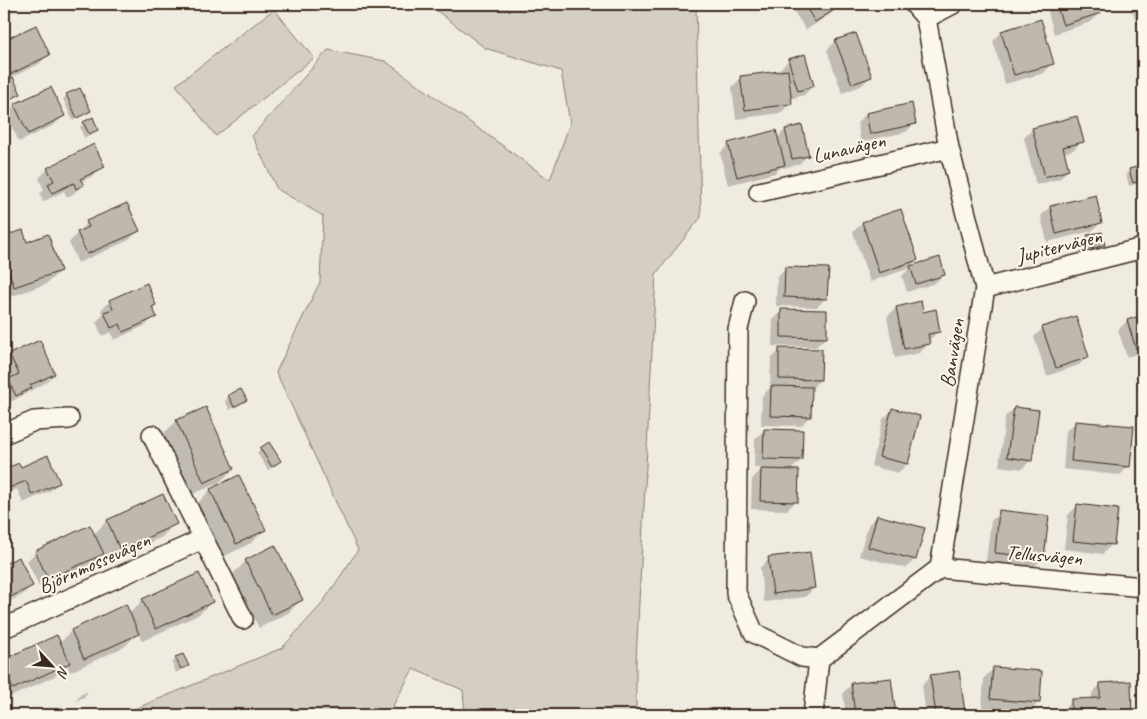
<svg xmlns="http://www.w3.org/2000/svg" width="1147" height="719" viewBox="0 0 1147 719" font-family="Caveat,sans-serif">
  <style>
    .green { fill: #d5cec3; stroke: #887c70 }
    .shadow { fill: #0003 }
    .building { fill: #c0b8ad; stroke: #3b2a1e }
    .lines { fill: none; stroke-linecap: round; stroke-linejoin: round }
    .street-casing { stroke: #3b2a1e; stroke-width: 22 }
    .street { stroke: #fbf7ec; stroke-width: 19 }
    .labels { text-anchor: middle; stroke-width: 4; stroke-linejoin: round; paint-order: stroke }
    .street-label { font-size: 21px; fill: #3b2a1e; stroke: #fbf7ec }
  </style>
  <rect width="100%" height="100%" fill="#f0ebe0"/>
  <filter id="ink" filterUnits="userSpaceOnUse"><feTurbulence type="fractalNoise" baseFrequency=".02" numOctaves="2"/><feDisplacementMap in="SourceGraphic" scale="10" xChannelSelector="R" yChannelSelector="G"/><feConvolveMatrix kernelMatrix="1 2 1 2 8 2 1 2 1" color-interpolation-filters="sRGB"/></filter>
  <g filter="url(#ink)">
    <path class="green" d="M433 4H696L701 217 656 274 636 660V715H465L463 690 413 669 388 715H120L282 648 321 605 358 550 276 372 320 282 323 216 277 189 252 136 328 50 385 61 550 180 570 123 561 71 485 48 436 10Z
      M274 9 314 58 216 136 176 85Z"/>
    <path class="shadow" d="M789 4H836L838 6 829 15 806 30Z
      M1046 4H1097L1100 13 1091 22 1054 34Z
      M1102 4H1114L1103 8Z
      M1130 4H1143V34L1141 35Z
      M35 27 48 55 39 64 12 77 19 93 4 103V41Z
      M1002 32 1053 63 1044 73 1005 84 993 41Z
      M836 41 870 77 861 86 842 93 827 50Z
      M789 60 813 86 804 95 790 99V103L781 113 736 119 732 87 741 78 781 73 780 69Z
      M67 95 89 111 73 121 63 99Z
      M15 105 63 116 54 125 19 142 6 114Z
      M866 114 915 123 906 132 861 142 857 123Z
      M84 123 97 130 84 138 80 127Z
      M1033 129 1082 141 1073 150 1063 153 1068 170 1059 179 1036 185 1024 138Z
      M785 130 808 155 799 164 783 168 782 166 775 173 728 185 720 153 729 144 777 138Z
      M104 166 94 175 81 182 82 185 73 194 67 197 64 191 43 202 40 194 44 190 39 178 48 169Z
      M1143 166V182L1129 186 1126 174 1130 170Z
      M1050 207 1101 222 1092 231 1047 242 1041 216Z
      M900 210 917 260 909 268 939 258 944 274 935 283 907 292 902 276 910 268 870 282 853 232 862 223Z
      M87 222 138 231 129 240 78 263 69 243Z
      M22 231 26 243 60 271 46 284 4 299V238Z
      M1088 236 1104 245 1099 249 1087 252 1084 240Z
      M786 268 826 298 817 307 776 306 777 277Z
      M110 301 155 305 152 308 155 316 146 325 114 340 111 332 102 336 96 322 103 315 101 310Z
      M896 308 922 313 939 331 928 341 929 344 919 353 895 358 887 317Z
      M782 310 826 337 816 347 772 346 773 319Z
      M1143 316V352L1127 357 1118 330 1127 321Z
      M1043 328 1088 356 1079 365 1047 376 1034 337Z
      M780 350 820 380 811 389 810 416 801 426 761 425 762 396 770 388 771 359Z
      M10 355 54 374 45 383 7 404 4 397V385L9 380 4 370V361Z
      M229 396 245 400 230 410 225 401Z
      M1015 408 1031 460 1022 469 999 466 1005 417Z
      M892 410 907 464 898 473 871 466 883 419Z
      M177 421 233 469 219 483 190 495 163 434Z
      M1076 422 1129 466 1120 475 1063 469 1066 431Z
      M764 430 801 460 790 471 796 501 787 510 751 509 752 479 763 468H754L755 439Z
      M261 448 280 461 268 470 257 453Z
      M18 464 20 469 59 482 50 491 23 503 17 489 4 495V471Z
      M238 477 264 530 251 543 223 557 197 504 210 490Z
      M1077 506 1112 544 1103 554 1064 549 1068 515Z
      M1000 512 1043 558 1034 567 986 561 991 521Z
      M877 516 915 559 906 568 859 556 868 525Z
      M107 521 175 523 162 537 107 562 102 553 93 563 39 587 27 561 36 552 93 535Z
      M274 547 301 600 288 613 259 628 232 575 245 562Z
      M18 558 31 586 22 595 4 604V565Z
      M769 559 814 588 805 597 764 602 760 568Z
      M143 600 212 602 198 615 142 641 138 633 124 647 70 672 67 665 55 676 4 700V661L57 636 60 643 71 631 125 606 129 614Z
      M176 658 188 665 176 673 172 663Z
      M993 669 1039 702 1030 711 982 708 984 678Z
      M931 676 964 711 960 715H926L922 685Z
      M890 679 895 715H846L843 693 852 684Z
      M1130 683 1131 715H1063V710L1072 701 1092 700V693L1101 684Z
      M88 691 84 697 76 701 80 695Z"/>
    <path class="building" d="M804 4H837L839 7 815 22Z
      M1056 4H1098L1101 13 1063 25Z
      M1041 19 1054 64 1014 75 1001 31Z
      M36 25 50 55 7 76 4 70V40Z
      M856 33 872 77 852 84 835 40Z
      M805 54 814 86 798 91 788 59Z
      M788 70 792 104 745 110 740 76Z
      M13 77 21 94 4 102V82Z
      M51 87 65 116 28 134 14 104Z
      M80 88 91 111 77 118 66 94Z
      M912 103 916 124 870 134 866 113Z
      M1077 116 1084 142 1063 147 1069 170 1045 177 1032 128Z
      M93 117 98 130 89 134 83 122Z
      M802 125 809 156 792 159 785 129Z
      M776 130 785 165 737 177 728 143Z
      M94 144 105 167 80 179 84 185 76 189 74 183 52 193 48 184 54 181 47 168Z
      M1143 165V180L1133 183 1129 169Z
      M1096 195 1102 223 1056 234 1050 206Z
      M127 203 140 231 87 254 77 232 89 227 86 221Z
      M901 209 918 260 879 273 862 222Z
      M23 230 27 242 48 234 61 271 14 287 4 257V236Z
      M1102 232 1105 245 1091 249 1087 235Z
      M940 257 945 275 916 284 910 266Z
      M785 267 829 268 827 299 784 297Z
      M147 283 156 305 152 307 157 317 123 332 120 324 111 328 104 312 113 309 109 300Z
      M921 301 923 312 936 309 940 332 928 334 930 344 904 349 896 307Z
      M781 309 827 310V338L781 337Z
      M1143 315V347L1136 349 1127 320Z
      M1076 316 1089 357 1056 368 1042 327Z
      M40 340 55 374 30 385 32 388 16 396 8 379 19 374 9 354Z
      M779 348 822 349 821 380 779 379Z
      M771 386 812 387 811 417 770 416Z
      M241 389 247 400 234 407 228 395Z
      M206 407 234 469 204 483 176 420Z
      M1014 407 1039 410 1032 461 1007 457Z
      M892 408 920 416 908 464 879 457Z
      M1075 421 1134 426 1130 467 1071 461Z
      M764 429 803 430 802 460 763 459Z
      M269 442 281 461 272 467 260 448Z
      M48 455 60 483 32 495 26 481 9 488 4 469 19 463 21 467Z
      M761 469 799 470 798 502 760 501Z
      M239 475 266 530 236 544 210 489Z
      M163 494 177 524 120 550 107 520Z
      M1077 504 1118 509 1114 545 1073 541Z
      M999 510 1049 516 1044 558 995 553Z
      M877 515 925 528 916 560 868 547Z
      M90 525 104 554 48 579 35 551Z
      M275 545 303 600 272 615 245 560Z
      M810 552 815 588 773 594 768 557Z
      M19 557 33 586 4 600V564Z
      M199 573 213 602 156 629 142 599Z
      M126 604 139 634 84 659 71 630Z
      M57 635 70 663 13 689 4 669V659Z
      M183 654 189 666 181 669 175 657Z
      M993 667 1042 671 1040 703 990 699Z
      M959 671 965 712 936 715 930 675Z
      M891 678 896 715H855L851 683Z
      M1131 681 1132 715H1071V699L1100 698V683Z"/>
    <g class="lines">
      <g class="street-casing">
        <path id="street" d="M926 18 953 4
          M759 192 949 148
          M985 288 1143 248
          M745 301 738 329 736 593 754 633 802 657 819 659
          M4 434 34 421 69 419
          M152 435 243 619
          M940 568 1143 587
          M4 628 203 539
          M813 715 819 659 940 568 985 288 949 148 926 18 914 4"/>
      </g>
      <use href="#street" class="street"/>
    </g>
  </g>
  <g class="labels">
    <g class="street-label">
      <text transform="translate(849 148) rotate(-13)" y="7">Lunavägen</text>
      <text transform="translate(1059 246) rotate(-14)" y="7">Jupitervägen</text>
      <text transform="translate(952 353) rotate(-81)" y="7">Banvägen</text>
      <text transform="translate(1044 555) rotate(5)" y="7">Tellusvägen</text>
      <text transform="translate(94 563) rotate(-24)" y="7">Björnmossevägen</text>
    </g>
  </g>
  <rect width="1147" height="719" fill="none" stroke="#fbf7ec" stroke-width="20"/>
  <rect x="10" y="10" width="1127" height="699" fill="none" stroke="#3b2a1e" stroke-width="2" filter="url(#ink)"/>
  <g transform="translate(52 666) rotate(116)" stroke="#fbf7ec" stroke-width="4" paint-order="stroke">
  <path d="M0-4L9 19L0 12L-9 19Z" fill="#3b2a1e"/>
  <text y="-8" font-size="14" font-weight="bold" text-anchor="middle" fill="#3b2a1e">N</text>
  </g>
</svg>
